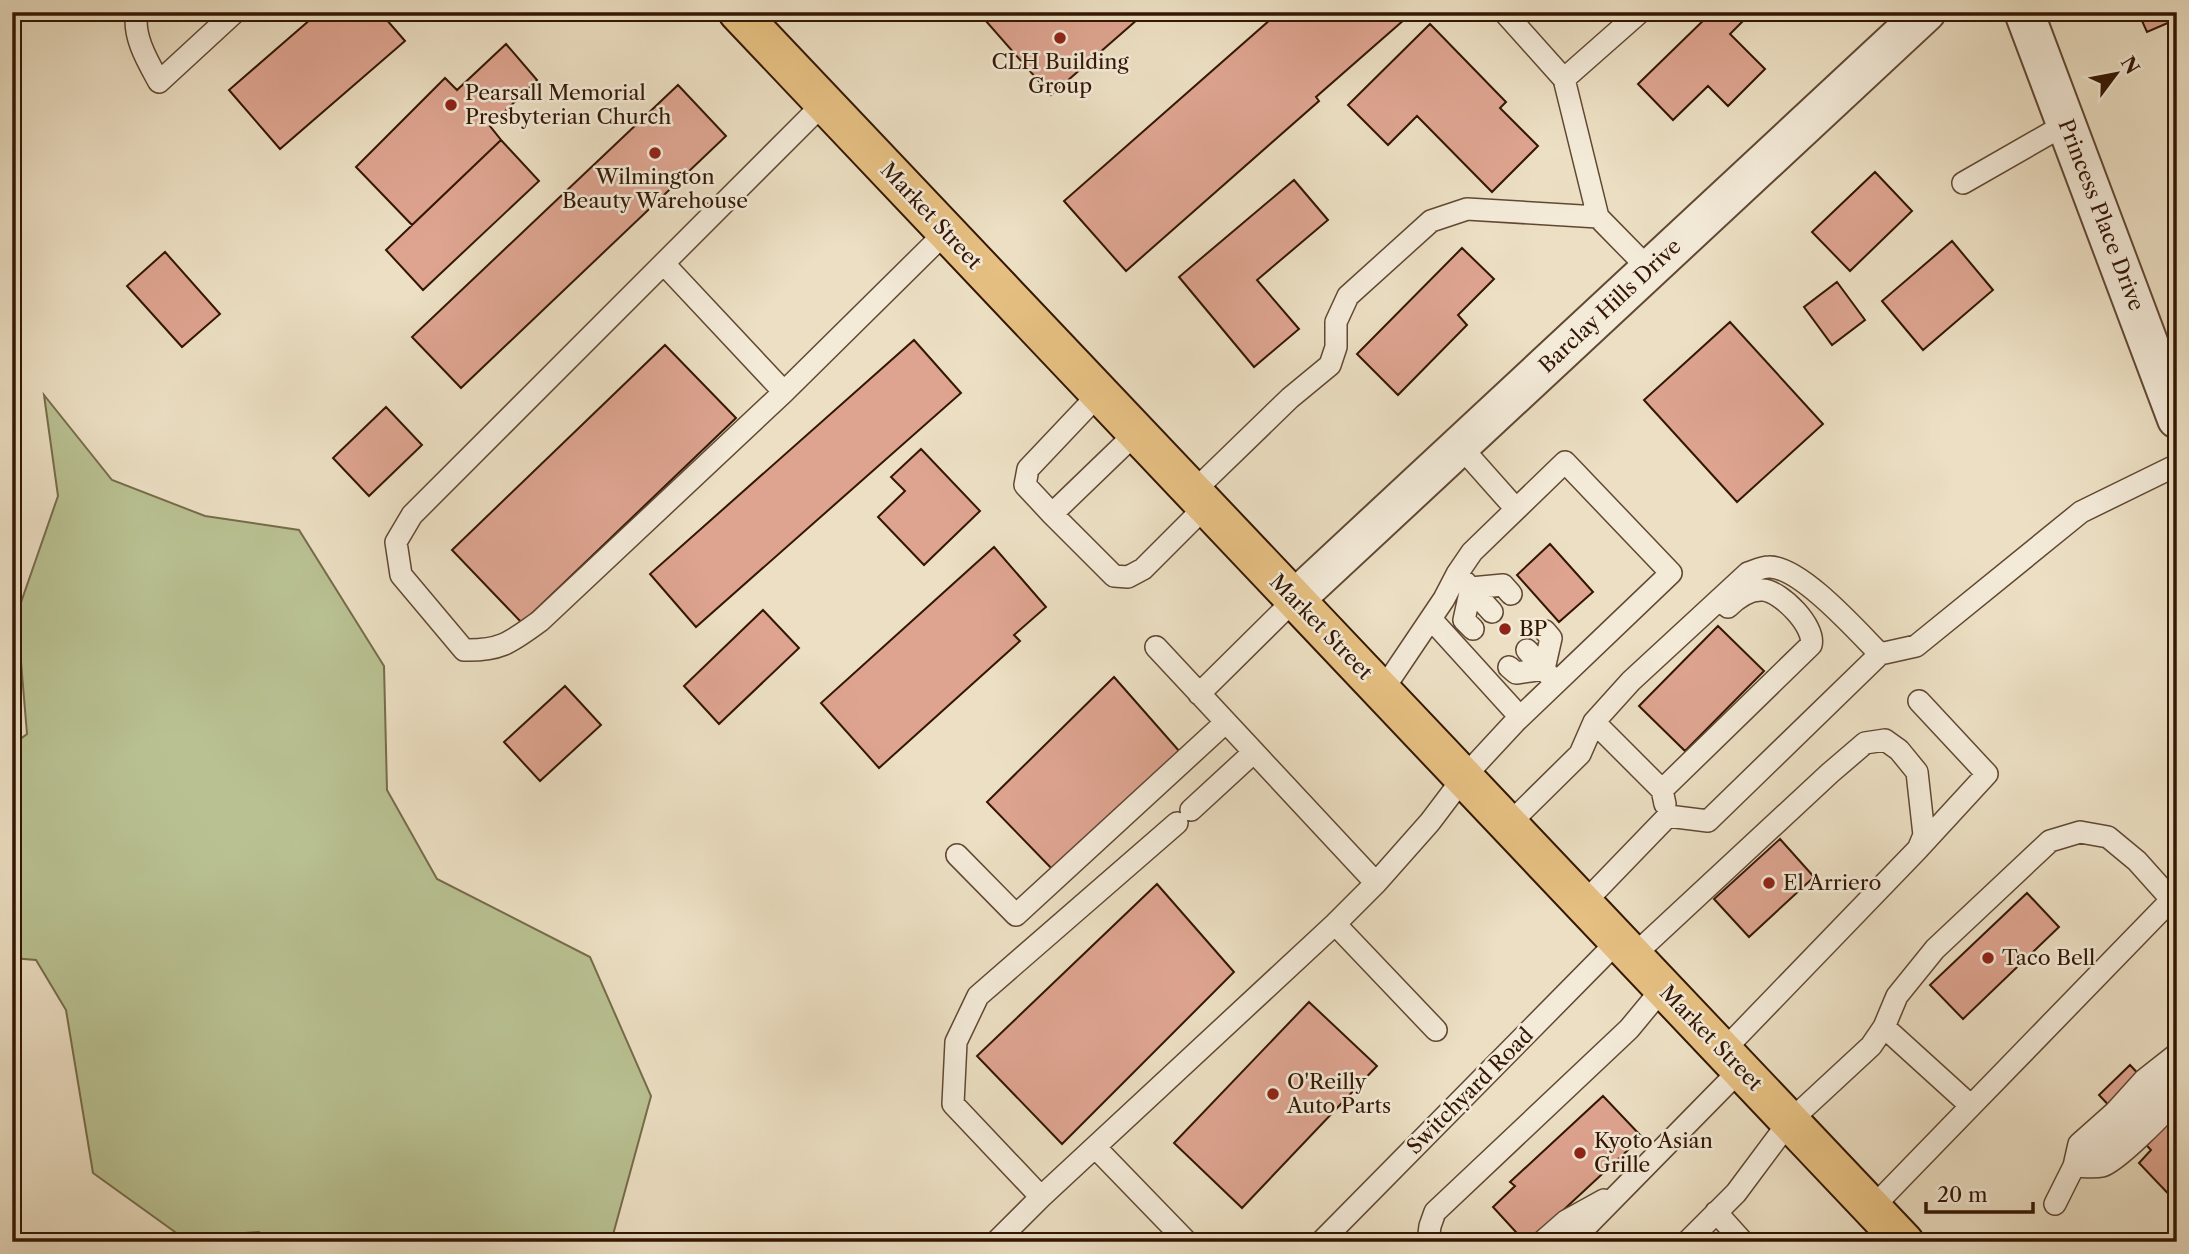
<svg xmlns="http://www.w3.org/2000/svg" width="2189" height="1254" viewBox="0 0 2189 1254" font-family="'Libre Caslon Text',serif">
  <style>
    .green { fill: #b9c192; stroke: #766c4a; stroke-width: 2 }
    .building { fill: #dea490; stroke: #331603; stroke-width: 2 }
    .lines { fill: none; stroke-linecap: round; stroke-linejoin: round }
    .service-casing { stroke: #614833; stroke-width: 24 }
    .minor-casing { stroke: #614833; stroke-width: 42 }
    .tertiary-casing { stroke: #614833; stroke-width: 42 }
    .primary-casing { stroke: #331603; stroke-width: 42 }
    .service { stroke: #f3ead8; stroke-width: 21 }
    .minor { stroke: #f3ead8; stroke-width: 38 }
    .tertiary { stroke: #f3ead8; stroke-width: 38 }
    .primary { stroke: #e6c082; stroke-width: 38 }
    .rail-casing { stroke: #331603; stroke-width: 8 }
    .rail { stroke: #f3ead8; stroke-width: 5; stroke-dasharray: 16; stroke-linecap: butt }
    .poi-dot { fill: #8f2418; stroke: #f3ead8; stroke-width: 2.5 }
    .labels { text-anchor: middle; stroke-width: 5; stroke-linejoin: round; paint-order: stroke }
    .poi-label { font-size: 21px; fill: #331603; stroke: #f3ead8; text-anchor: start }
    .street-label { font-size: 21px; fill: #331603; stroke: #f3ead8 }
  </style>
  <rect width="100%" height="100%" fill="#ecdfc3"/>
  <filter id="stains"><feTurbulence type="fractalNoise" baseFrequency=".00286" numOctaves="4"/><feColorMatrix values="0 0 0 0 .2 0 0 0 0 .09 0 0 0 0 .02 0 0 0 .5 -.17"/></filter>
  <radialGradient id="worn" r=".72"><stop offset=".6" stop-color="#630" stop-opacity="0"/><stop offset="1" stop-color="#630" stop-opacity=".3"/></radialGradient>
  <path class="green" d="M44 395 112 480 205 516 299 530 384 666 387 790 437 879 590 957 651 1096 611 1242H264L259 1232 182 1237 93 1173 66 1010 36 960 12 958V745L27 734 17 614 58 496Z"/>
  <path class="building" d="M319 12H380L405 41 280 149 229 90Z
    M978 12H1146L1051 95Z
    M1279 12H1413L1316 97 1319 101 1126 271 1064 201Z
    M1712 12H1752L1730 34 1765 69 1728 106 1708 86 1673 120 1638 84Z
    M2138 12H2177V19L2147 32Z
    M1430 24 1506 102 1500 108 1538 146 1492 192 1417 116 1388 145 1348 105Z
    M506 44 537 80 490 126 501 140 412 225 356 167 445 78 457 90Z
    M678 85 726 136 461 388 412 337Z
    M501 140 539 181 423 290 386 250Z
    M1875 172 1912 211 1850 271 1812 232Z
    M1294 180 1328 220 1257 280 1299 329 1254 367 1179 277Z
    M1952 241 1993 290 1923 350 1882 301Z
    M1462 248 1494 279 1458 315 1467 325 1398 395 1357 354Z
    M165 252 220 314 182 347 127 286Z
    M1837 282 1865 320 1832 345 1804 307Z
    M1730 322 1823 424 1737 502 1644 400Z
    M914 340 961 393 696 627 650 574Z
    M665 345 736 418 522 623 452 550Z
    M386 407 422 445 369 496 333 458Z
    M921 449 980 511 924 565 878 517 905 491 891 477Z
    M1550 544 1593 592 1559 622 1517 575Z
    M994 547 1046 607 1014 635 1020 641 879 768 821 703Z
    M763 610 799 648 719 724 684 686Z
    M1718 626 1764 671 1685 751 1639 706Z
    M1114 677 1180 752 1056 873 987 802Z
    M565 686 601 725 540 781 504 742Z
    M1780 839 1814 877 1749 937 1714 899Z
    M1157 884 1234 972 1062 1144 977 1056Z
    M2027 893 2059 927 1963 1019 1930 985Z
    M1309 1002 1377 1066 1242 1208 1174 1143Z
    M2130 1065 2177 1115V1203L2139 1163 2151 1150 2099 1095Z
    M1603 1096 1642 1137 1529 1242H1525L1493 1207 1515 1186 1510 1182Z"/>
  <g class="lines">
    <g class="service-casing">
      <path id="service" d="M137 12C132 36 148 62 159 82L235 12
        M1504 12 1564 79 1598 217
        M1564 79 1640 12
        M824 103 412 515 396 542 401 575 464 650C501 651 511 642 540 621L784 392 946 232
        M1963 183 2066 124
        M664 264 784 392
        M1099 394 1028 469 1025 485 1052 514 1136 433
        M1460 446 1516 509
        M1192 493 1290 398 1330 365 1336 347V322L1348 296 1431 221 1467 209 1598 217 1649 269
        M1052 514 1114 576 1128 577 1143 569 1206 506
        M1465 582 1492 612
        M1431 619 1520 717
        M1473 629 1464 620 1471 588 1503 585 1511 594
        M1156 647 1376 883
        M1527 650 1549 675
        M1509 667 1516 673 1544 669 1551 638 1545 631
        M1382 691 1444 599 1457 574 1472 552 1565 462 1671 573 1515 722 1464 777 1430 822 1376 883 1335 924 1436 1030
        M1199 694 1294 600
        M1594 722 1662 790 1665 804
        M1662 790 1811 645C1816 627 1781 591 1763 590 1750 589 1737 598 1728 607
        M1191 810 1254 752
        M1508 825 1580 754 1594 722 1631 681 1748 573C1754 571 1762 567 1769 567 1800 566 1858 632 1880 654
        M957 855 1016 915 1226 722
        M1583 904 1668 816 1708 821 1880 654 1916 646 2081 512 2177 465
        M1633 956 1830 773 1865 743 1885 740 1899 750 1917 772 1924 835 1919 847
        M1884 1027 1971 1106 2177 894
        M1723 1051 1918 849 1987 774 1919 701
        M1095 1147 1187 1242
        M2074 1166 2126 1124 2177 1069
        M2074 1166C2083 1166 2093 1168 2102 1166 2116 1163 2167 1111 2177 1098
        M1041 1197 953 1104 956 1042 978 996 1177 823
        M2055 1204 2074 1166 2079 1144 2115 1112 2144 1080 2177 1054
        M1872 1208 1971 1106
        M1716 1212 1743 1242
        M996 1242 1041 1197 1335 924
        M1321 1242 1618 941
        M1428 1242 1430 1226 1435 1212 1629 1029 1663 988
        M1542 1242 1566 1221 1604 1200
        M1571 1242 1741 1069
        M1687 1242 1736 1193 1789 1122 1871 1046 1884 1027 1897 996 1935 949 2050 841 2080 832 2108 837 2137 861 2171 899"/>
    </g>
    <g class="minor-casing">
      <path id="minor" d="M1294 600 1926 12"/>
    </g>
    <g class="tertiary-casing">
      <path id="tertiary" d="M2024 12 2177 419"/>
    </g>
    <g class="primary-casing">
      <path id="primary" d="M738 12 1904 1242"/>
    </g>
    <use href="#service" class="service"/>
    <use href="#minor" class="minor"/>
    <use href="#tertiary" class="tertiary"/>
    <use href="#primary" class="primary"/>
    <g class="rail-casing">
      <path id="rail" d="M12 15 13 12"/>
    </g>
    <use href="#rail" class="rail"/>
  </g>
  <g class="poi-dot">
    <circle cx="1060" cy="38" r="7"/>
    <circle cx="451" cy="105" r="7"/>
    <circle cx="655" cy="153" r="7"/>
    <circle cx="1505" cy="629" r="7"/>
    <circle cx="1769" cy="883" r="7"/>
    <circle cx="1988" cy="958" r="7"/>
    <circle cx="1273" cy="1094" r="7"/>
    <circle cx="1580" cy="1153" r="7"/>
  </g>
  <g class="labels">
    <g class="poi-label">
      <text x="1060" y="69" text-anchor="middle">CLH Building<tspan x="1060" dy="24">Group</tspan></text>
      <text x="465" y="100">Pearsall Memorial<tspan x="465" dy="24">Presbyterian Church</tspan></text>
      <text x="655" y="184" text-anchor="middle">Wilmington<tspan x="655" dy="24">Beauty Warehouse</tspan></text>
      <text x="1519" y="636">BP</text>
      <text x="1783" y="890">El Arriero</text>
      <text x="2002" y="965">Taco Bell</text>
      <text x="1287" y="1089">O'Reilly<tspan x="1287" dy="24">Auto Parts</tspan></text>
      <text x="1594" y="1148">Kyoto Asian<tspan x="1594" dy="24">Grille</tspan></text>
    </g>
    <g class="street-label">
      <text transform="translate(2101 215) rotate(69)" y="7">Princess Place Drive</text>
      <text transform="translate(931 216) rotate(47)" y="7">Market Street</text>
      <text transform="translate(1610 306) rotate(-43)" y="7">Barclay Hills Drive</text>
      <text transform="translate(1321 627) rotate(46)" y="7">Market Street</text>
      <text transform="translate(1711 1038) rotate(46)" y="7">Market Street</text>
      <text transform="translate(1470 1091) rotate(-45)" y="7">Switchyard Road</text>
    </g>
  </g>
  <rect width="2189" height="1254" fill="none" stroke="#ecdfc3" stroke-width="42"/>
  <rect x="14" y="14" width="2161" height="1226" fill="none" stroke="#331603" stroke-width="3.5"/>
  <rect x="21" y="21" width="2147" height="1212" fill="none" stroke="#331603" stroke-width="2"/>
  <g transform="translate(2116 74) rotate(58)" stroke="#f3ead8" stroke-width="5" paint-order="stroke">
  <path d="M0-5L12 26L0 18L-12 26Z" fill="#331603"/>
  <text y="-10" font-size="19" font-weight="bold" text-anchor="middle" fill="#331603">N</text>
  </g>
  <path d="M1926 1202v10h107v-10" fill="none" stroke="#331603" stroke-width="3.5"/>
  <text x="1937" y="1202" font-size="21" fill="#331603" stroke="#f3ead8" stroke-width="5" paint-order="stroke">20 m</text>
  <rect width="100%" height="100%" filter="url(#stains)"/>
  <rect width="100%" height="100%" fill="url(#worn)"/>
</svg>
